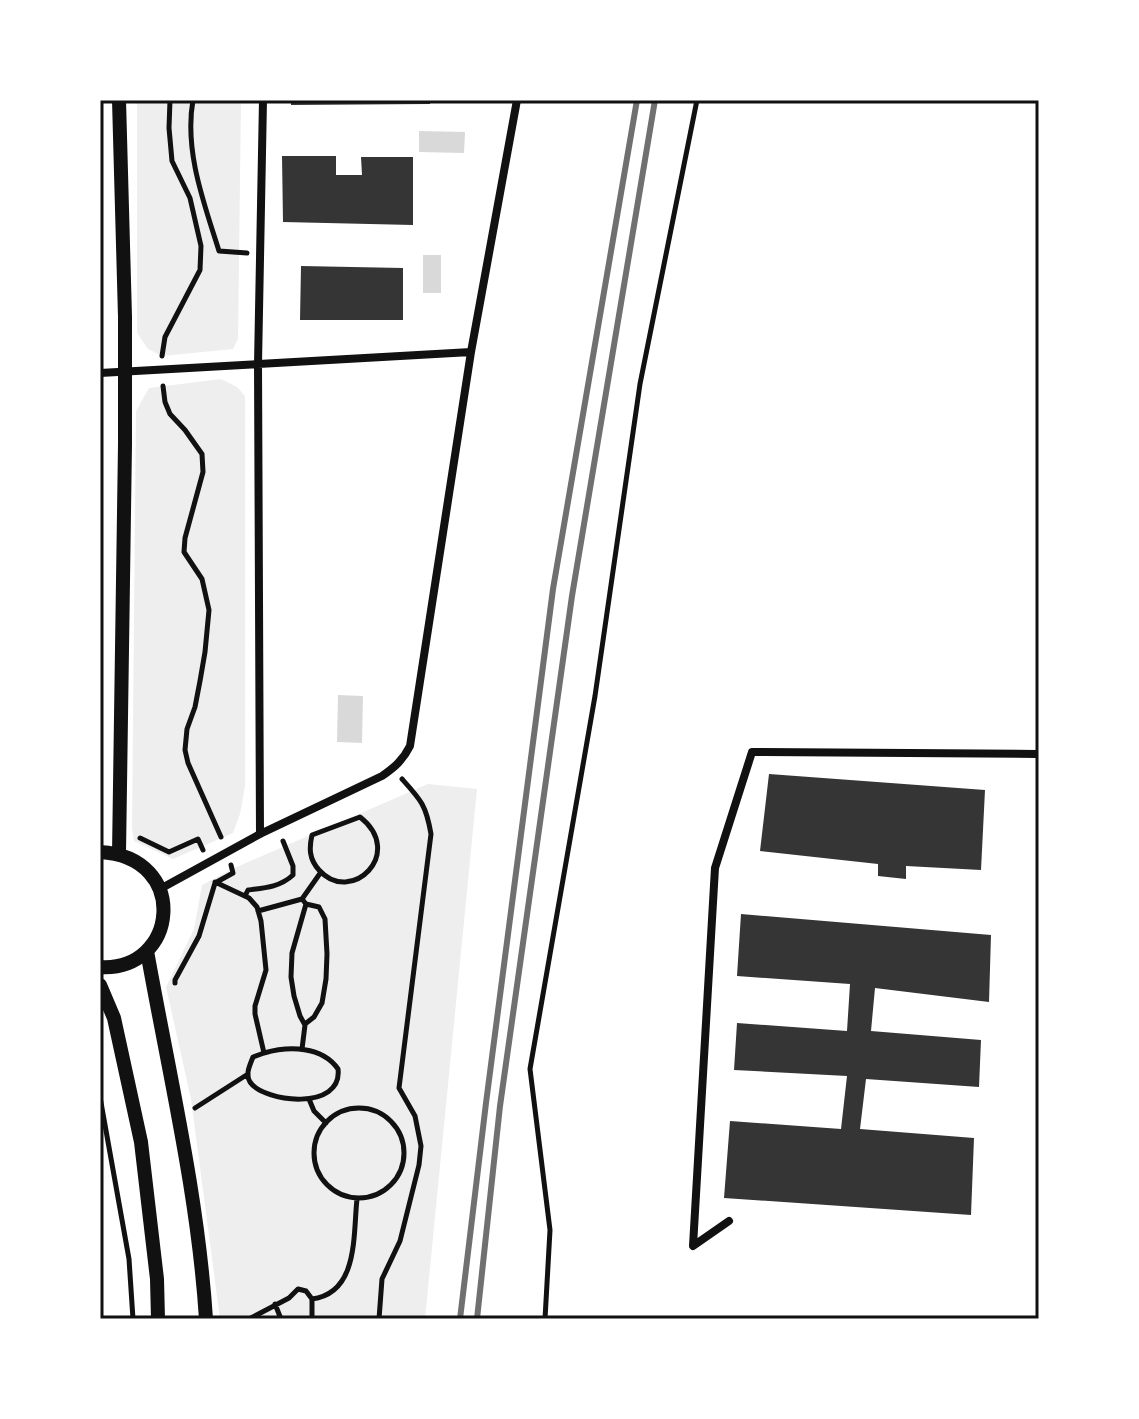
<svg xmlns="http://www.w3.org/2000/svg" width="1139" height="1419" viewBox="0 0 1139 1419" font-family="'Libre Baskerville',serif">
  <style>
    .green { fill: #eee }
    .water { fill: #d9d9d9 }
    .building { fill: #353535 }
    .lines { fill: none; stroke-linecap: round; stroke-linejoin: round }
    .path { stroke: #111; stroke-width: 5 }
    .minor { stroke: #111; stroke-width: 8 }
    .tertiary { stroke: #111; stroke-width: 14 }
    .rail { stroke: #707070; stroke-width: 6 }
    .neatline { fill: none; stroke: #111; stroke-width: 3 }
  </style>
  <rect width="100%" height="100%" fill="#fff"/>
  <path class="green" d="M137 100H241L238 339 233 349 162 356 148 349 137 333Z
    M221 379 237 387 245 396V786L240 814 233 833 173 859 134 841 132 829 136 411 149 388Z
    M428 784 477 789 425 1319H220L191 1099 166 987 194 929 202 885 232 869Z"/>
  <path class="water" d="M419 131 465 132 464 153 419 152Z
    M423 255H441V293H423Z
    M338 695 363 696 362 743 337 742Z"/>
  <path class="building" d="M291 100H430V104L291 105Z
    M282 156H336V175H362L361 157H413V225L283 222Z
    M301 266 403 268V320H300Z
    M769 774 985 790 981 870 906 866V879L878 876V864L760 851Z
    M741 914 991 935 989 1002 875 988 871 1031 981 1040 979 1087 866 1079 860 1129 974 1138 971 1215 724 1198 730 1121 841 1129 847 1076 734 1070 737 1023 847 1031 850 984 737 976Z"/>
  <g class="lines">
    <path class="path" d="M193 100C184 151 204 203 219 251L247 253
      M162 356 165 337 200 270 201 246 190 198 172 161 169 128 170 100
      M163 386 165 402 170 414 185 430 202 454 203 472 185 538 184 552 202 579 209 610 205 652 200 681 195 707 187 729 185 750 188 763 221 837
      M360 817C406 853 351 906 319 870 309 859 309 848 312 835Z
      M140 838 169 852 198 839 203 850
      M215 882 249 898 257 907 261 921 266 970 255 1006V1014L264 1053 253 1057C250 1065 245 1074 250 1082 264 1103 343 1111 338 1069 322 1046 289 1046 264 1053
      M245 896 248 890C265 888 280 887 293 875V866L283 841
      M258 911 302 899 321 872
      M175 983V980L199 936 215 883 233 873 231 865
      M305 1024 314 1017 322 1003 326 979 327 954 325 919 319 907 306 904
      M302 1049 305 1025 300 1016 294 996 291 977 292 953 306 904 302 899
      M100 1097 129 1259 133 1319
      M309 1099 314 1111 326 1123
      M195 1108 248 1074
      M314 1153a45 45 0 1 1 90 0a45 45 0 1 1-90 0Z
      M275 1304 281 1319
      M249 1319 289 1298 298 1289 306 1291 312 1299C359 1293 353 1234 357 1199
      M312 1319V1299
      M379 1319 382 1279 400 1241 419 1165 421 1146 415 1116 399 1088 431 834C426 805 421 800 402 779
      M545 1319 550 1230 530 1069 595 696 640 384 697 100"/>
    <path class="minor" d="M100 373 471 352
      M260 834 258 364 263 100
      M160 889 260 834 382 776C395 767 403 760 410 746L471 352 517 100
      M729 1221 693 1246 715 868 752 752 1037 754"/>
    <path class="tertiary" d="M100 852C191 857 178 972 100 967
      M119 854 125 444V317L119 100
      M147 951C169 1074 198 1195 206 1319
      M100 985 114 1018 141 1142 157 1279 158 1319"/>
    <path class="rail" d="M460 1319 486 1103 553 589 637 100
      M477 1319 500 1106 572 596 655 100"/>
  </g>
  <rect width="1139" height="1419" fill="none" stroke="#ffffff" stroke-width="204"/>
  <rect x="102" y="102" width="935" height="1215" class="neatline"/>
</svg>
